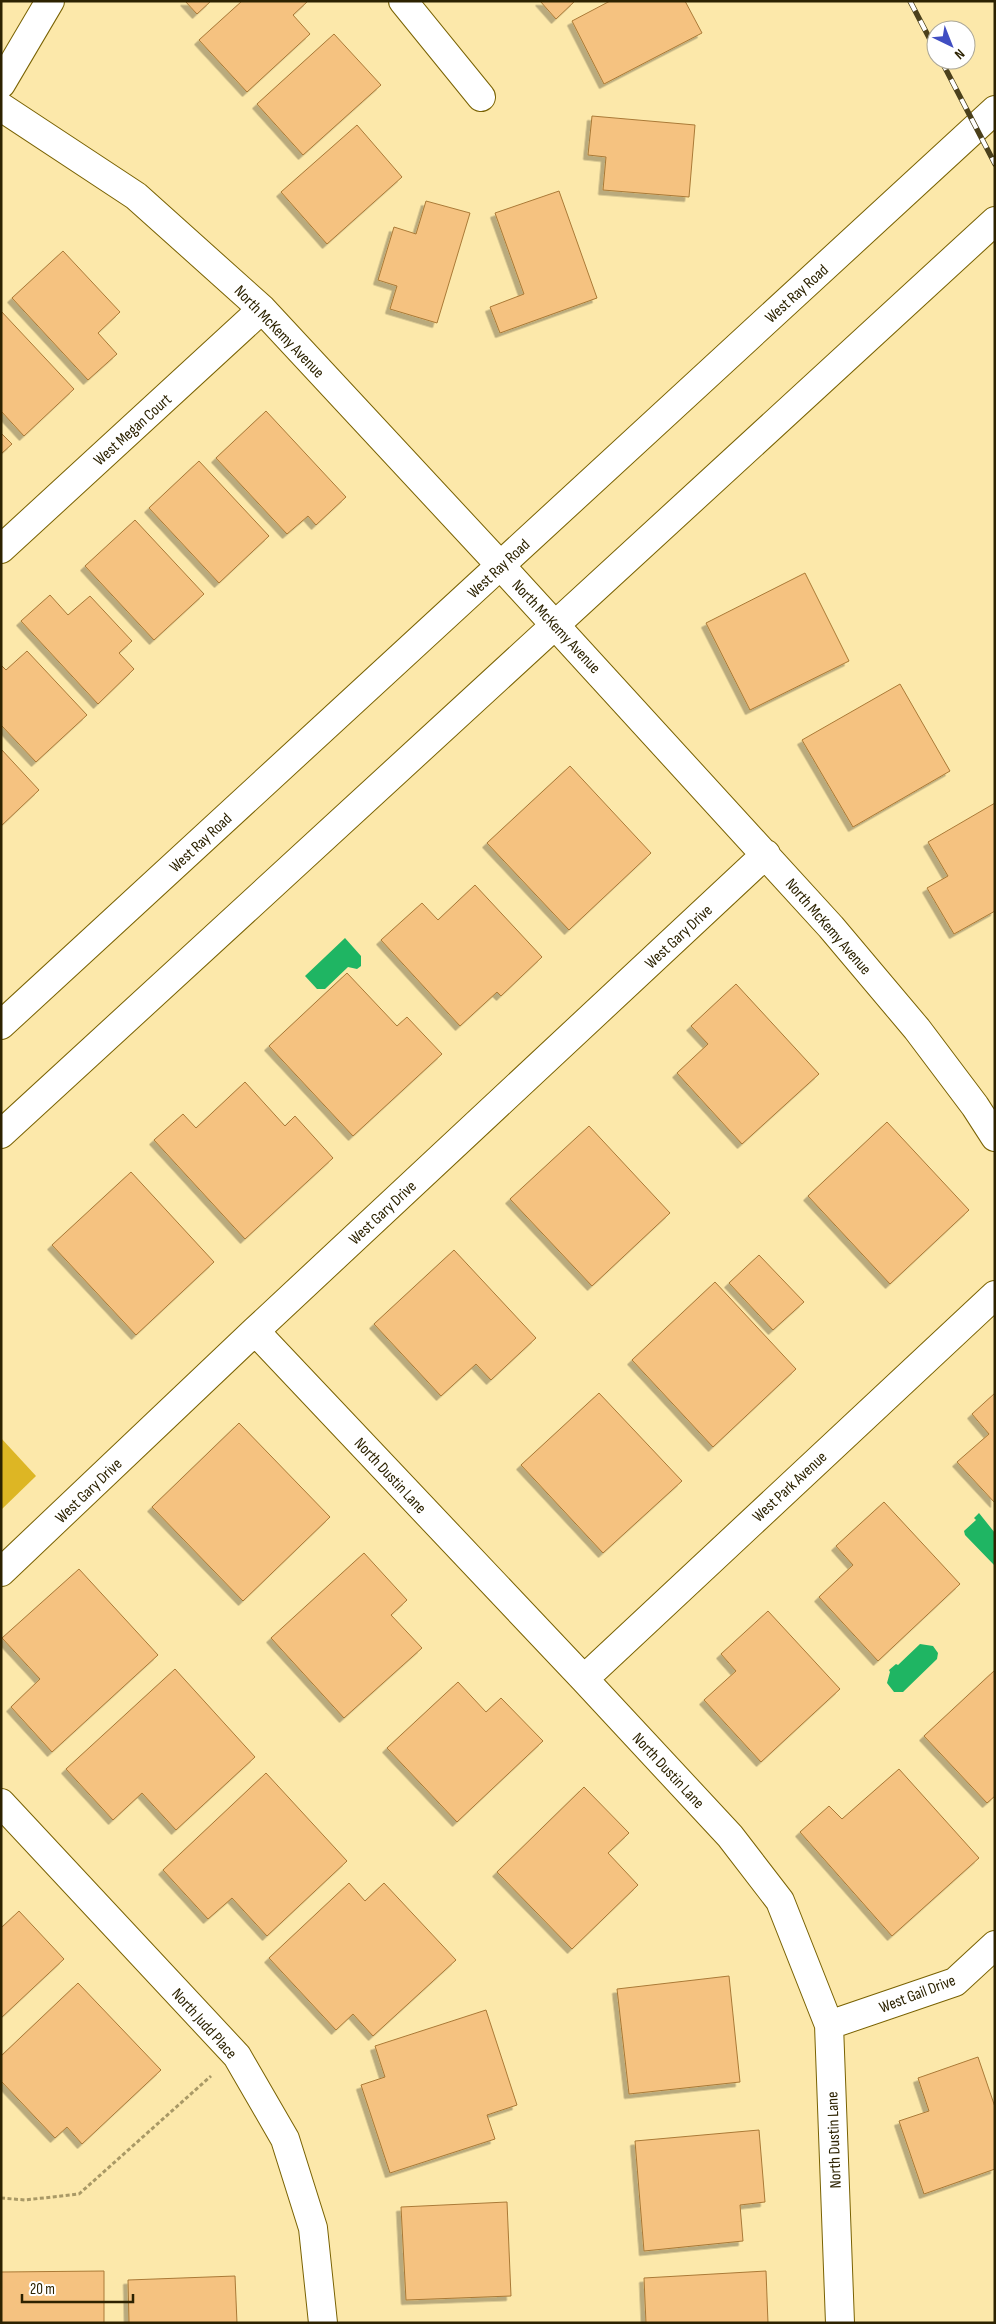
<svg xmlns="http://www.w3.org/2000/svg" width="996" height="2324" viewBox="0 0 996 2324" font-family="'Sofia Sans Condensed',sans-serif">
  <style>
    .green { fill: #ddb624 }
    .water { fill: #1fb563 }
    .building { fill: #f5c280; stroke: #aa7a37; filter: url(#shadow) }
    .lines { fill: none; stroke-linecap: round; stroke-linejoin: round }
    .street-casing { stroke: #796203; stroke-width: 30 }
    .primary-casing { stroke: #796203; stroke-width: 30 }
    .path { stroke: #a99966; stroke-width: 3; stroke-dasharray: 4 2.5; stroke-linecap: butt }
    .street { stroke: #fff; stroke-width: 28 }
    .primary { stroke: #fff; stroke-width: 28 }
    .rail-casing { stroke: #4b401b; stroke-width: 5.5 }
    .rail { stroke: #fff; stroke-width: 4; stroke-dasharray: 11; stroke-linecap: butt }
    .labels { text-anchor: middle; stroke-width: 4.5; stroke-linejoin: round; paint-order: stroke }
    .street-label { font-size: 16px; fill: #2c2201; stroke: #fff }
  </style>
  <defs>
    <filter id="shadow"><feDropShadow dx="-4.5" dy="4.5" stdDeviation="0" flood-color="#0004"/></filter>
  </defs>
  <rect width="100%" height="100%" fill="#fce8aa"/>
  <path class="green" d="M1 1438 36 1476 1 1510Z"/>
  <path class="water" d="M345 938 361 956V966L357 969 348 967 325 989H317L305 976Z
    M979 1513 995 1533V1566L965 1535 964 1531 976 1520 974 1518Z
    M920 1644 933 1646 938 1653 937 1659 903 1692H894L887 1683 890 1672 889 1670 896 1664 898 1665Z"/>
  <path class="building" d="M185 1H211L197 14Z
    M242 1H308L293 15 310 34 247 92 199 40Z
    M540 1H575L556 19Z
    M610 1H685L702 33 604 84 572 21Z
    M334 34 381 85 303 155 257 104Z
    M592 116 695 125 689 197 603 190 606 157 588 155Z
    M357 125 402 177 327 244 281 192Z
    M559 191 597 298 500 333 490 307 524 294 495 213Z
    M426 201 470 213 437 323 390 309 397 286 378 280 394 227 416 234Z
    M63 251 120 312 98 333 117 354 88 380 12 298Z
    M1 311 74 389 24 436 1 411Z
    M266 411 346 497 316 525 308 516 287 534 216 458Z
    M1 433 12 444 1 454Z
    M199 461 269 536 219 583 149 508Z
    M135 520 204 594 154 640 85 566Z
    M805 573 849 661 750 710 706 623Z
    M50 595 68 615 90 596 132 641 119 653 134 669 98 704 21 621Z
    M27 651 87 715 36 762 1 725V665L6 670Z
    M900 684 950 771 853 827 802 740Z
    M1 749 39 790 1 826Z
    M570 766 651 853 569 930 487 843Z
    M995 803V911L954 934 927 888 948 876 928 842Z
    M475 885 542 957 501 996 497 992 460 1026 381 940 422 903 438 920Z
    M347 973 397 1026 407 1017 442 1054 353 1136 269 1046Z
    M736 984 819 1074 742 1144 677 1073 708 1044 691 1026Z
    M245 1082 285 1126 295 1116 333 1158 245 1239 154 1140 183 1114 196 1128Z
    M887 1122 969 1210 890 1284 808 1196Z
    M589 1126 670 1213 592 1286 510 1199Z
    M131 1172 214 1262 136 1335 52 1245Z
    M454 1250 536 1338 491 1380 476 1364 441 1396 374 1324Z
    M759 1255 804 1302 773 1330 729 1283Z
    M715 1282 796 1369 713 1447 632 1360Z
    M599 1393 682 1481 603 1553 521 1465Z
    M995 1393V1503L957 1462 989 1434 972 1414Z
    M239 1423 330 1517 243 1601 152 1507Z
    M884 1502 960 1584 878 1661 819 1597 853 1565 836 1546Z
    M364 1553 407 1600 391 1615 422 1648 344 1718 271 1638Z
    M79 1569 158 1655 52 1752 11 1707 40 1679 2 1638Z
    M768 1611 840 1689 761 1762 704 1700 736 1671 721 1654Z
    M175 1669 255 1757 176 1830 142 1793 113 1820 66 1769Z
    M995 1670V1796L987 1803 924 1736Z
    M458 1682 486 1712 501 1698 543 1741 457 1822 387 1748Z
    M899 1769 979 1858 892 1936 800 1832 829 1806 842 1819Z
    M266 1773 347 1861 267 1936 232 1898 208 1919 163 1870Z
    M584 1787 629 1833 608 1853 638 1885 572 1949 497 1872Z
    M349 1883 365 1901 384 1883 456 1960 373 2036 353 2014 336 2030 269 1958Z
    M19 1911 64 1959 1 2018V1928Z
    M729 1976 740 2082 629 2094 617 1989Z
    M78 1983 161 2070 82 2144 67 2127 55 2138 1 2081V2056Z
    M486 2010 517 2105 487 2115 495 2139 390 2173 361 2085 385 2077 375 2046Z
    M978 2057 995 2107V2169L924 2194 899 2121 929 2111 918 2078Z
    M759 2130 765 2202 740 2205 743 2241 644 2251 635 2141Z
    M507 2202 511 2296 406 2300 401 2207Z
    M104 2271V2323H1V2272Z
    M766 2271 768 2323H646L644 2278Z
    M235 2276 237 2323H129L128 2280Z"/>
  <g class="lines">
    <g class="street-casing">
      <path id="street" d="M403 1 481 97
        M1 84 50 1
        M1 107 136 196 262 309 500 565 831 927 917 1029 975 1106 995 1137
        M1 549 262 309
        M255 1331 584 1679 730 1836 780 1901 829 2025 840 2323
        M1 1572 255 1331 766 854
        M584 1679 995 1295
        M1 1803 237 2056 285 2139 313 2228 323 2323
        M829 2025 955 1982 995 1945"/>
    </g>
    <g class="primary-casing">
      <path id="primary" d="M1 1025 995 110
        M1 1134 995 221"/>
    </g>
    <path class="path" d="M1 2198 25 2200 79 2194 211 2076"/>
    <use href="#street" class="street"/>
    <use href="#primary" class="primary"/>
    <g class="rail-casing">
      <path id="rail" d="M910 1 936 51
        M941 60 995 164"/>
    </g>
    <use href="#rail" class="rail"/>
  </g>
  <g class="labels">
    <g class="street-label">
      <text transform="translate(796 293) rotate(-42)" y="6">West Ray Road</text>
      <text transform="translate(280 331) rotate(46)" y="6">North McKemy Avenue</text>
      <text transform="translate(132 429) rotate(-42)" y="6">West Megan Court</text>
      <text transform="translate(498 568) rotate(-43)" y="6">West Ray Road</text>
      <text transform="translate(557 626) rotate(47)" y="6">North McKemy Avenue</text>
      <text transform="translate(200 842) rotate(-43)" y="6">West Ray Road</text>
      <text transform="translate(829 926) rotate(49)" y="6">North McKemy Avenue</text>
      <text transform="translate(678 936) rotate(-43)" y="6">West Gary Drive</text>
      <text transform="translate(382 1212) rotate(-43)" y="6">West Gary Drive</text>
      <text transform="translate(391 1475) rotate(47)" y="6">North Dustin Lane</text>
      <text transform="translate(789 1486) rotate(-43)" y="6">West Park Avenue</text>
      <text transform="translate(88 1490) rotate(-44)" y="6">West Gary Drive</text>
      <text transform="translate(669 1770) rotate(47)" y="6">North Dustin Lane</text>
      <text transform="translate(917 1993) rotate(-21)" y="6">West Gail Drive</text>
      <text transform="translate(205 2023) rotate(48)" y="6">North Judd Place</text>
      <text transform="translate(833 2140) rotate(-92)" y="6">North Dustin Lane</text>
    </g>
  </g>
  <rect width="996" height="2324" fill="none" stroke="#2c2201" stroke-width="5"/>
  <g transform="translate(951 45) rotate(137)"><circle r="24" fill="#ffffff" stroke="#aba799"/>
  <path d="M0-4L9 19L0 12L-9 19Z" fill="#404ec2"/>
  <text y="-8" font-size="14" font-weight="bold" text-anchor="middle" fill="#2c2201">N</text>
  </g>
  <path d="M22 2294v8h111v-8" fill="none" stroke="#2c2201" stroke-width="2.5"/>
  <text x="30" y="2294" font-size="15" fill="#2c2201" stroke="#ffffff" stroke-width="4" paint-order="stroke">20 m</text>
</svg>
